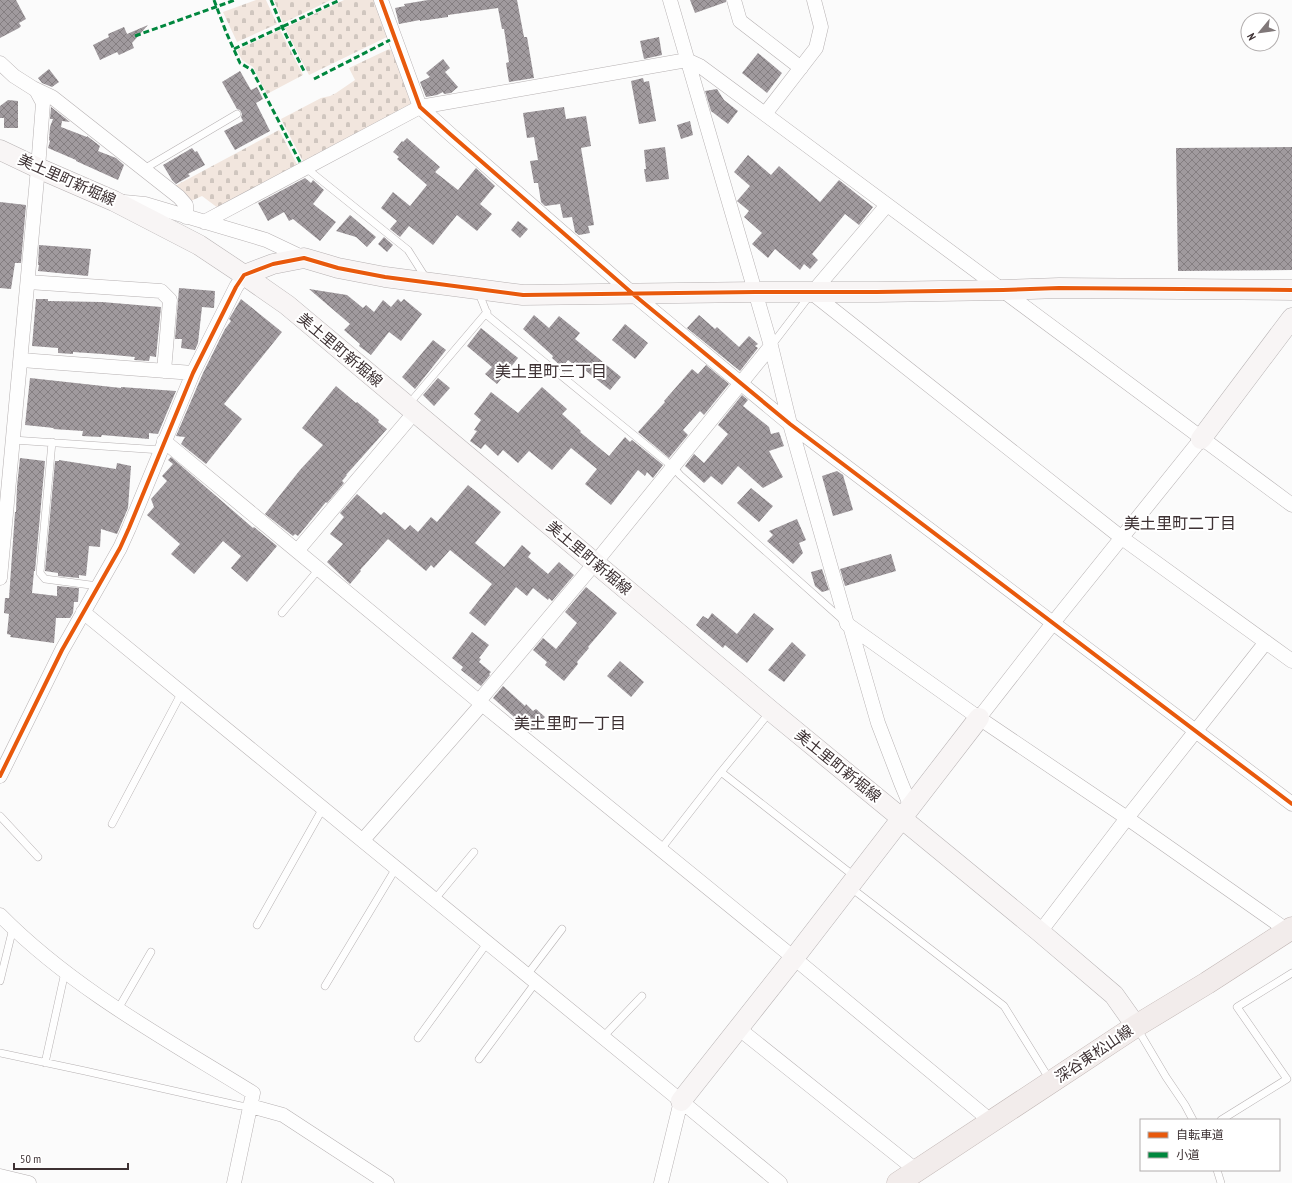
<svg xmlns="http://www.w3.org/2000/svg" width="1292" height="1183" viewBox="0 0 1292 1183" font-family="'PT Sans Narrow','Noto Sans JP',sans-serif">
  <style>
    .cemetery { fill: url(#cemetery-stones) }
    .building { fill: url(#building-cross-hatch) }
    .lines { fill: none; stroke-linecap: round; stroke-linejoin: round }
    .lane-casing { stroke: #b6b1b2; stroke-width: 8 }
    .street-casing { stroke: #b6b1b2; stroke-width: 15 }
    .secondary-casing { stroke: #b6b1b2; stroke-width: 21 }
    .primary-casing { stroke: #c1b6b4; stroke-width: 23 }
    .lane { stroke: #fefefe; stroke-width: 7 }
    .street { stroke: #fefefe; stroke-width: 14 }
    .secondary { stroke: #f8f5f5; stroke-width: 20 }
    .primary { stroke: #f2eceb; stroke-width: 22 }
    .quiet { stroke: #00873e; stroke-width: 3; stroke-dasharray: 6 3; stroke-linecap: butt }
    .cycleway-casing { stroke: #fff; stroke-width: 6 }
    .cycleway { stroke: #e8590c; stroke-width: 4 }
    .labels { text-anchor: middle; stroke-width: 4; stroke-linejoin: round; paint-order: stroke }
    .street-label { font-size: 15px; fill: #3d3133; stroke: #fff }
    .neighbourhood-label { font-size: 16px; fill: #3d3133; stroke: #fff }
  </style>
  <defs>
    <pattern id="cemetery-stones" width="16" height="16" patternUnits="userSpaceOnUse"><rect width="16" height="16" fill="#f2e6de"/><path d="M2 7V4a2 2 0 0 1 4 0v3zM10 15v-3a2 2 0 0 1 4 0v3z" fill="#d0c6bf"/></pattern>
    <pattern id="building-cross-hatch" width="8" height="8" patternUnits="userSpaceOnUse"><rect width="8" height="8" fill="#a09a9e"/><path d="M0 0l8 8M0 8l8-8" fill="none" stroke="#847e81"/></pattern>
  </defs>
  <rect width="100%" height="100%" fill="#fbfbfb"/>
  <path class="cemetery" d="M256 0H266L277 24 237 42 223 12Z
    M274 0H331L283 23Z
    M344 0H375L389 36 309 75 285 28Z
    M280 30 303 75 267 94 253 67 242 60 237 50Z
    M389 49 393 51 413 102 411 108 304 163 281 119 321 98 330 96 336 93 355 80 349 68Z
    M279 130 299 168 218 208 202 196 191 201 175 186Z"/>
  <path class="building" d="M0 0H16L26 19 19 23 21 26 19 28 0 38Z
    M428 0H517L524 37H527L534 78 509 82 506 63 509 62 504 29H502L498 8 448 15V17L420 21V20L399 24 395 8 405 6 404 4Z
    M690 0H726V2L695 13Z
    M148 25 132 43 134 48 119 55 117 52 100 60 93 45 109 37 108 34 124 27 127 34Z
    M659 37 662 55 644 59 640 41Z
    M758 53 782 73 767 93 742 73Z
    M443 59 450 68 445 72 458 87 451 93 444 94 443 92 437 95 426 97 420 82 430 77 426 73Z
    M49 69 59 82 52 87 42 83 38 78Z
    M240 71 251 90 257 87 263 99 256 103 270 131 235 150 224 131 243 121 241 117 242 114 240 110 237 109 222 82Z
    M643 78 644 82 649 81 656 121 639 124 631 81Z
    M717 89 724 100 738 111 728 124 711 111 705 91Z
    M8 100 18 101V128H4V118H0V106Z
    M51 107 70 122 62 121 61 127 87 137V136L100 146 98 151 116 158 124 165 118 180 76 161V160L48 148 50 141 49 140 50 127 53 119H50Z
    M564 107 566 119 586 116 591 146 581 148 594 225 588 226 590 233 579 235 575 232 572 217 563 218 560 204 545 206 541 202 538 183H534L530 161 538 160 534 137 527 138 523 113Z
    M690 121 693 135 681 139 677 125Z
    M407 138 440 167 435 172 458 190 476 168 495 186 480 204 492 214 477 231 457 215 433 245 409 226 400 237 390 229 397 221 381 208 393 192 410 206 427 185 397 159 399 157 393 152 402 141 403 142Z
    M665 147 669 179 646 182 644 169H646L644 150Z
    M1292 147V270L1178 271 1176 148Z
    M192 148 195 152 197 151 205 165 188 174 190 176 176 184 172 180 163 165Z
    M748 155 771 175 779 166 820 202 839 180 873 207 859 225 845 214 812 254 818 260 810 269 804 264 800 270 775 249 768 258 752 244 762 233 744 217 749 211 737 201 750 186 734 172Z
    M305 178 311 183 313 180 324 190 313 204 336 222 320 241 293 219 289 221 284 212 268 221 258 203Z
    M0 202 26 205 21 263H15L11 289 0 288Z
    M350 215 376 237 367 247 356 237 336 231Z
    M518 221 528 229 520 238 511 230Z
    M384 237 393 245 387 252 378 244Z
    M39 245 91 249 88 276 38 271 39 265H38Z
    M179 288 215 291 214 308 202 307 198 343 195 350 181 348 182 339H175Z
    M309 289 347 295 363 308 366 305 374 312 383 300 391 307 398 299 401 302 404 299 422 314 401 341 389 332 371 355 359 346 360 344 344 330 350 324Z
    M36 299H48V301L102 302 161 307 156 357 150 356 149 361 134 360 135 357 103 354 73 352V354L58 353V348L32 346Z
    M241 299 282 332 224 404 242 419 206 464 181 444 185 437 176 436 203 373 225 329 231 321 229 319Z
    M534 315 549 328 559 316 580 333 575 339 621 377 610 390 575 362 573 364 568 360 562 367 552 358 553 356 523 329Z
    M699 315 715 329 717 327 739 347 749 336 758 344 755 346 758 348 740 371 687 328Z
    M625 324 648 343 635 359 612 340Z
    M481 328 518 358 497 384 485 374 492 367 467 346Z
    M433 340 446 350 415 389 402 377Z
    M706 365 729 384 704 415 700 411 683 430 688 435 669 458 638 432 665 402 664 401 692 369 698 374Z
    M30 378 121 388V387L176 391 158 434 149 433V439L102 435 101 437 82 436 83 431 53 429 54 428 25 425Z
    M438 378 450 388 434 406 423 395Z
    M336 386 356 403 357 402 379 420 378 422 387 429 346 475H347L342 481 344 483 327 503 326 502 298 536 295 534 293 536 265 514 300 470 323 445 302 428Z
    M542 387 567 409 562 414 581 431 580 432 609 456 625 437 630 442 632 440 663 465 653 478 647 472 645 476 638 470 611 505 585 484 597 469 571 448 552 470 529 451 518 463 503 450 498 456 485 444 481 449 470 441 477 431 474 430 481 420 474 414 491 392 518 413Z
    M742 395 748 400 743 406 769 427 771 434 779 432 784 446 769 451 783 477 763 488 738 466 722 485 711 476 704 483 685 466 694 454 704 463 728 434 718 425Z
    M171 457 253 528 254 527 277 546 247 582 231 568 241 556 223 541 194 574 171 554 180 544 147 515 154 507 151 499 167 481 162 476 173 464 168 460Z
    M20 458 45 461 35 571H34L32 593 57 596V586L79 588 78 602H74L73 613 70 618H56L54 643 10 637 11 635 7 634 9 614 4 613 5 598H9L15 512H16L17 486Z
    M59 460 116 469 117 463 131 466 128 508 117 534 101 529 100 547 89 546 86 576 79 575V578L58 576V573L45 571 55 461H59Z
    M837 471 843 475 853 510 833 516 822 476Z
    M468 485 501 512 475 543 504 567 522 545 531 553 528 557 548 574 559 562 574 575 552 601 549 598 548 600 533 588 527 596 516 587 485 626 469 613 492 584 450 550 434 568 431 565 426 571 388 539 360 570 361 571 350 584 327 562 343 544 330 534 344 517 340 513 357 494 381 515 384 512 405 530 410 525 418 532 431 517 437 522Z
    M751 488 773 506 759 522 737 503Z
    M797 519 806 540 799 543 803 553 793 564 767 541 773 535 769 531Z
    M891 554 896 571 845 586 840 569Z
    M822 569 829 590 822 592 815 586 811 572Z
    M586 587 617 613 588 647 589 648 577 662 578 664 564 681 545 665 547 662 533 650 543 638 556 649 577 623 565 612Z
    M712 613 737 634 754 613 774 629 747 663 725 645 723 648 696 625 703 616 708 619Z
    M472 632 489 645 479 658 481 659 479 662 491 672 489 674 490 675 481 686 461 670 463 667 452 658Z
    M792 642 806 655 784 682 768 670Z
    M620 661 644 682 631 697 607 676Z
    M503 686 525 706 526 704 533 711 536 709 545 717 531 732 493 698Z"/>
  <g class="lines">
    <g class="lane-casing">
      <path id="lane" d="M306 168 408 250 427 280
        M144 169 237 114
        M478 291 488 316 673 467 680 475 844 621
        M771 346 810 295
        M408 405 487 312
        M13 440 161 450
        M52 442 40 573 45 579 98 586
        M282 613 319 569
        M721 772 854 876
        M0 816 38 857
        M112 824 182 692
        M661 849 721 772 770 712
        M850 887 1004 1006 1050 1080
        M435 899 474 852
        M257 925 323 808
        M527 975 562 929
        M0 981 13 928
        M325 986 396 868
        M118 1009 151 952
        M1137 1028 1166 1077 1185 1105 1193 1120
        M603 1037 642 996
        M418 1038 488 942
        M0 1053 85 1071 241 1106H250
        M479 1059 536 982
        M45 1063 65 972
        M1221 1120 1287 1079 1237 1007 1292 973
        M1217 1170 1221 1183"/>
    </g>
    <g class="street-casing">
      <path id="street" d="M381 0 420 107 450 134 633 294 790 424 1292 804
        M670 0 771 346 790 424 847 624 979 718 1127 818 1288 931
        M734 0 740 21 801 68
        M0 63 14 76 36 90 43 103 38 168 0 578
        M33 88 52 97 179 197 186 205V217
        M765 114 816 48 821 27 814 0
        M124 202 145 204 266 240 304 258
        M887 205 812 293 1122 538 1292 661
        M204 222 420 107 687 60 700 66 1292 505
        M28 282 161 291 170 300 164 371
        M21 360 193 373
        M164 441 482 704 794 958 992 1122
        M297 551 414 413
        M83 612 681 1101 780 1183
        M850 626 878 723 901 783 911 807
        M479 701 595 563 771 346
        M979 718 1053 623 1201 439
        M0 776 62 650 120 548 129 528 193 373 236 287 244 275
        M363 840 482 704
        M0 915C73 989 166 1039 253 1093L234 1183
        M1040 932 1127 818 1266 642
        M738 1028 917 1171
        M250 1106 283 1115 387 1183
        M0 1176 29 1183
        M661 1183 681 1101"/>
    </g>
    <g class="secondary-casing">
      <path id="secondary" d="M0 150 38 168 114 201 199 245 244 275 287 305 595 563 771 711 1040 932 1114 995 1136 1026
        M244 275 273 264 304 258 338 268 385 277 523 295 755 292H877L1003 290 1059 288 1292 290
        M1201 439 1292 318
        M681 1101 794 958 979 718"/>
    </g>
    <g class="primary-casing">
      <path id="primary" d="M898 1183 1136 1026 1207 983 1292 928"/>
    </g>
    <use href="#lane" class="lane"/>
    <use href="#street" class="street"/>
    <use href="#secondary" class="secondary"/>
    <use href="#primary" class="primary"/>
    <path class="quiet" d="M214 0 226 32 240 63 252 70 300 162
      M271 0 282 27 305 73
      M135 36 235 0
      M234 49 340 0
      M314 79 390 40"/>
    <g class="cycleway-casing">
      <path id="cycleway" d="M381 0 420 107 450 134 633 294 790 424 1292 804
        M0 776 62 650 120 548 129 528 193 373 236 287 244 275 273 264 304 258 338 268 385 277 523 295 755 292H877L1003 290 1059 288 1292 290"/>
    </g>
    <use href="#cycleway" class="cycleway"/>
  </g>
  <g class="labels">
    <g class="street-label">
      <text transform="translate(67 180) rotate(24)" y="5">美土里町新堀線</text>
      <text transform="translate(340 350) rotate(40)" y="5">美土里町新堀線</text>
      <text transform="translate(589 558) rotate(40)" y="5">美土里町新堀線</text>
      <text transform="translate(838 766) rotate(39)" y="5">美土里町新堀線</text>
      <text transform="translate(1094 1054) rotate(-34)" y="5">深谷東松山線</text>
    </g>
    <g class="neighbourhood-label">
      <text x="551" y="377">美土里町三丁目</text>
      <text x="1180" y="529">美土里町二丁目</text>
      <text x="570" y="729">美土里町一丁目</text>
    </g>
  </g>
  <rect x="1140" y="1119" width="140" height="52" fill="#ffffff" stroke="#b1adad"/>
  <rect x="1148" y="1132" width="20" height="6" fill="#e8590c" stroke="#b1adad"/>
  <text x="1176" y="1139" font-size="12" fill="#3d3133">自転車道</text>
  <rect x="1148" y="1152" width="20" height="6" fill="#00873e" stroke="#b1adad"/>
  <text x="1176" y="1159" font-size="12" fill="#3d3133">小道</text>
  <g transform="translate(1260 32) rotate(241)"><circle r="19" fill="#ffffff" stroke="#b1adad"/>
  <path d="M0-3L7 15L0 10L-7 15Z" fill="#807879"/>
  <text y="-6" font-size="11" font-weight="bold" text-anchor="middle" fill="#3d3133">N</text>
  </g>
  <path d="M14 1163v6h114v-6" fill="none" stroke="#3d3133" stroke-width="2"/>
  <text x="20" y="1163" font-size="12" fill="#3d3133" stroke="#ffffff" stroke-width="3" paint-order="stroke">50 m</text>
</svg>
